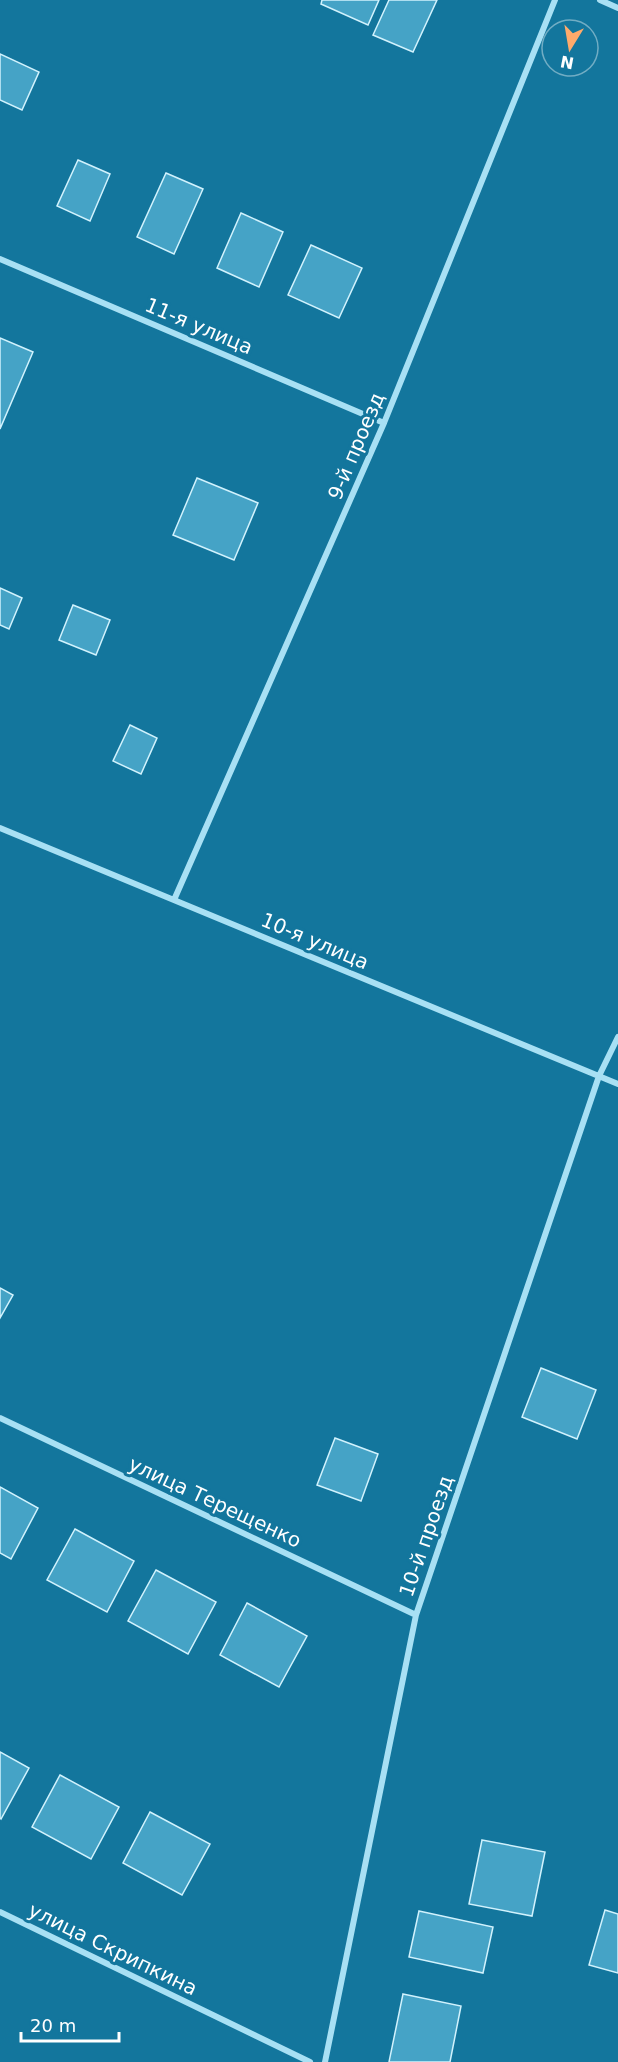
<svg xmlns="http://www.w3.org/2000/svg" width="618" height="2062" viewBox="0 0 618 2062" font-family="'DejaVu Sans',sans-serif">
  <style>
    .building { fill: #45a3c6; stroke: #d1f2fd; stroke-width: 1.5 }
    .lines { fill: none; stroke-linecap: round; stroke-linejoin: round }
    .minor { stroke: #a8e0f4; stroke-width: 6 }
    .labels { text-anchor: middle; stroke-width: 6; stroke-linejoin: round; paint-order: stroke }
    .street-label { font-size: 20px; fill: #fff; stroke: #13769d }
  </style>
  <rect width="100%" height="100%" fill="#13769d"/>
  <path class="building" d="M322 0H379L368 25 321 4Z
    M389 0H437L413 52 373 35Z
    M0 54 39 72 22 110 0 100Z
    M78 160 110 174 90 221 57 206Z
    M166 173 203 189 174 254 137 237Z
    M241 213 283 232 259 287 217 268Z
    M311 245 362 268 339 318 288 295Z
    M0 338 33 352 0 429Z
    M197 478 258 503 234 560 173 535Z
    M0 588 22 598 9 629 0 625Z
    M73 605 110 620 96 655 59 640Z
    M130 725 157 738 141 774 113 761Z
    M0 1288 13 1295 0 1318Z
    M541 1368 596 1390 577 1439 522 1417Z
    M335 1438 378 1454 361 1501 317 1485Z
    M0 1487 38 1508 11 1559 0 1553Z
    M75 1529 134 1561 107 1612 47 1580Z
    M156 1570 216 1602 188 1654 128 1621Z
    M247 1603 307 1636 279 1687 220 1655Z
    M0 1752 29 1768 1 1819 0 1818Z
    M60 1775 119 1807 91 1859 32 1827Z
    M150 1812 210 1844 182 1895 123 1863Z
    M482 1840 545 1852 532 1916 469 1904Z
    M605 1910 618 1914V1973L589 1965Z
    M419 1911 493 1927 483 1973 409 1957Z
    M403 1994 461 2006 450 2062H389Z"/>
  <g class="lines">
    <path class="minor" d="M600 0 618 8
      M0 259 384 423
      M0 828 618 1084
      M174 900 384 423 555 0
      M0 1418 416 1615
      M0 1912 310 2062
      M325 2062 416 1615 599 1076 618 1037"/>
  </g>
  <g class="labels">
    <g class="street-label">
      <text transform="translate(199 326) rotate(23)" y="7">11-я улица</text>
      <text transform="translate(356 446) rotate(-67)" y="7">9-й проезд</text>
      <text transform="translate(315 941) rotate(23)" y="7">10-я улица</text>
      <text transform="translate(215 1502) rotate(25)" y="7">улица Терещенко</text>
      <text transform="translate(426 1536) rotate(-71)" y="7">10-й проезд</text>
      <text transform="translate(113 1949) rotate(26)" y="7">улица Скрипкина</text>
    </g>
  </g>
  <g transform="translate(570 48) rotate(191)"><circle r="28" fill="#13769d" stroke="#71adc4" stroke-width="1.5"/>
  <path d="M0-4.5L10 22L0 15L-10 22Z" fill="#ffaa6b"/>
  <text y="-9" font-size="16" font-weight="bold" text-anchor="middle" fill="#ffffff">N</text>
  </g>
  <path d="M21 2032v9h98v-9" fill="none" stroke="#ffffff" stroke-width="3"/>
  <text x="30" y="2032" font-size="18" fill="#ffffff" stroke="#13769d" stroke-width="4.5" paint-order="stroke">20 m</text>
</svg>
